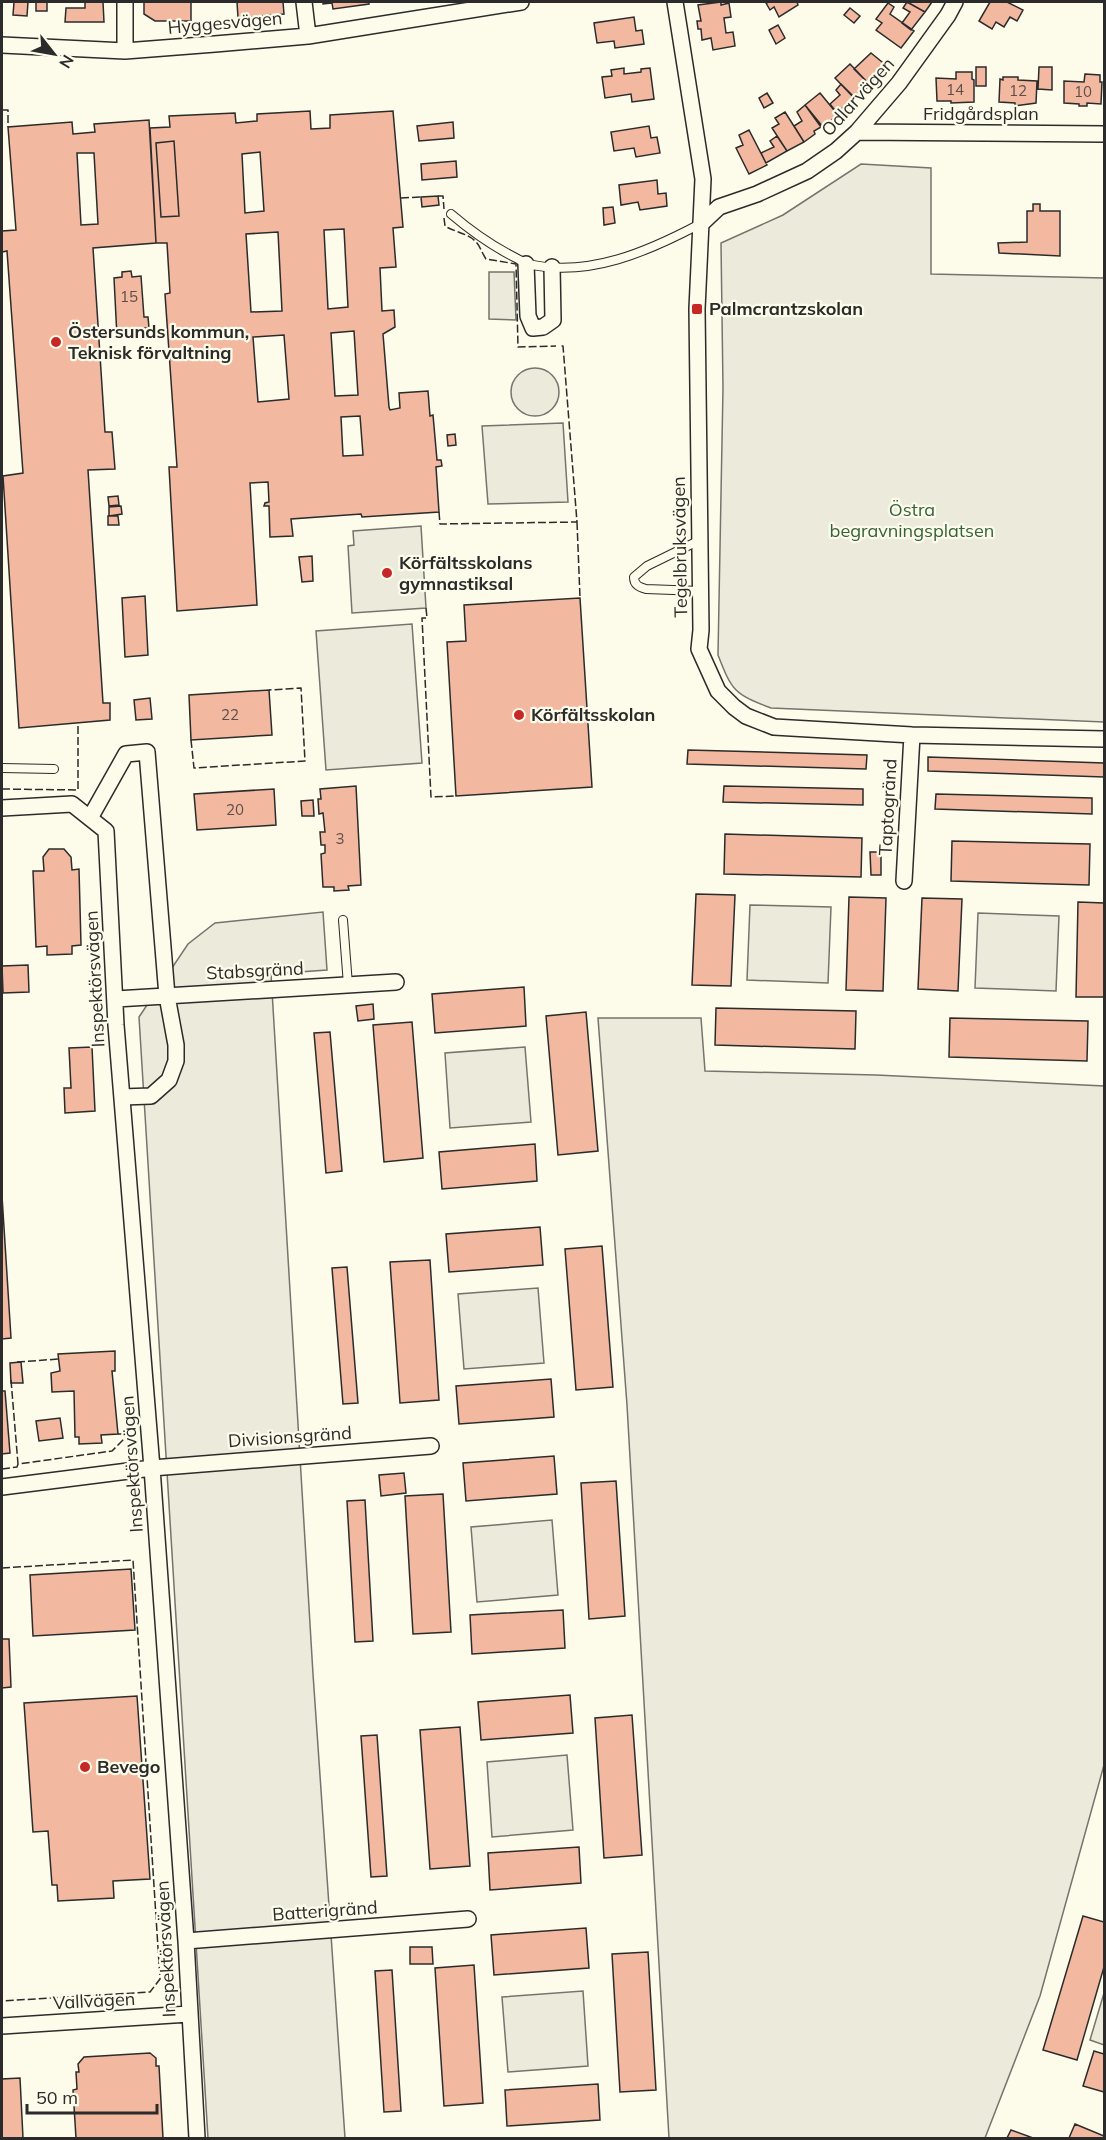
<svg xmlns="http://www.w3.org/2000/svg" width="1106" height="2140" viewBox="0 0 1106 2140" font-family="Mulish,sans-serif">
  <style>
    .green { fill: #ecebdb; stroke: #74746e; stroke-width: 1.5 }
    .building { fill: #f2b8a0; stroke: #2b2b2b; stroke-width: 1.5; fill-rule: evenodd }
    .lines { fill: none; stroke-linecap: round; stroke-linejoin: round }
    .service-casing { stroke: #2b2b2b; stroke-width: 10 }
    .minor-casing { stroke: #2b2b2b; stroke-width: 18 }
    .service { stroke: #fdfbea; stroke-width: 8 }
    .minor { stroke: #fdfbea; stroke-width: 15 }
    .fence { stroke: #2b2b2b; stroke-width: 1.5; stroke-dasharray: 8 3; stroke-linecap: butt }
    .poi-dot { fill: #c62828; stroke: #fdfbea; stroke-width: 2 }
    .labels { text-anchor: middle; stroke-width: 4.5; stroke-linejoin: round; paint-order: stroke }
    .number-label { font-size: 15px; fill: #5d4e48 }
    .street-label { font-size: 18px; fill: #2b2b2b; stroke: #fdfbea }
    .poi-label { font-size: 18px; font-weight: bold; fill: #2b2b2b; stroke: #fdfbea; text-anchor: start }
    .park-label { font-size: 18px; fill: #34623c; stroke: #fdfbea }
  </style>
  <rect width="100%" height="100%" fill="#fdfbea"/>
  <path class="green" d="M861 164 931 168V274L1104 278V722L771 708C734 694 732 691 718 655L723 388 721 243 783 215Z
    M489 272H514L516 320 489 319Z
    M511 392a24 24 0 1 1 48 0a24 24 0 1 1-48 0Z
    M563 423 568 502 488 504 482 426Z
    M421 526 426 608 352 613 348 546 354 545 353 531Z
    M412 624 422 763 326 770 316 631Z
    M750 905 831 907 828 983 747 980Z
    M323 912 327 970 271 974 313 1674 345 2138H208L139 1017 188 944 215 923Z
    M978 913 1059 916 1056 991 975 988Z
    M598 1018H701L705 1071 876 1075 1104 1086V1765L1040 1996 985 2138H669L627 1405Z
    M525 1047 531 1122 450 1128 445 1053Z
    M538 1288 544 1363 464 1369 458 1294Z
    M552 1520 558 1595 477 1602 471 1527Z
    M567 1755 573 1830 492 1837 487 1762Z
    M583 1991 588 2066 508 2072 502 1997Z
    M1104 1993V2045L1090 2040Z"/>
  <path class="building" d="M14 2H28L27 16 13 15Z
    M36 2H47V11H36Z
    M85 2H103L104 22H65L66 8H85Z
    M144 2H191V21H155L144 14Z
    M237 2H283L284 14 238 18Z
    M323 2H369V4L333 9 332 3 323 4Z
    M721 2V5L729 3 731 17 724 18 726 33 733 32 735 46 713 50 711 38 702 40 701 29H698L697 21H701L698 5Z
    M769 2H797L798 5 779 17 774 7 770 10 766 3Z
    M907 2H932L925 12Z
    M907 2 925 12 911 30 902 23 910 12 903 8Z
    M990 2H1007L1023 10 1017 21 1010 17 1004 27 996 22 992 29 979 21Z
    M888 3 894 7 890 14 914 31 901 48 876 30 882 23 876 19Z
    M850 8 860 16 854 23 844 15Z
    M634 17 636 31 642 30 644 44 615 48 614 41 597 43 594 23Z
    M778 25 785 38 776 44 769 30Z
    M871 53 887 66 869 84 854 69Z
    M850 64 870 85 855 99 835 78Z
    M976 67H986V86H976Z
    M1039 67H1052V90L1038 89Z
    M624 68V74L641 72V69L650 68 654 99 632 102 631 94 605 98 602 77 612 76 611 70Z
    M956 72H972V79L974 80V102L951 103V101H937L936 78 956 79Z
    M1085 74 1100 75V82H1102L1101 104 1087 103V106H1079V104L1064 103V81L1084 82Z
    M1003 77H1018V80L1037 81 1036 103 1015 106V103L999 102 1000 79 1003 80Z
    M841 84 854 97 837 113 830 104 840 95 836 90Z
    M767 93 773 103 764 108 759 98Z
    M820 93 838 115 823 127 805 105Z
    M805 105 821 127 814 131 815 134 804 142 794 126 802 121 797 112Z
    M310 111 311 129 330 128V115L393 111 403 227 393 228 396 267 380 268 382 311 394 310 395 327 383 334 389 407 390 410 400 408 399 393 428 391 430 416 433 415 437 460H441L442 466 436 467 439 512 362 517 361 514 291 519 293 536 270 537 269 506H264L265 503 269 502 268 482 250 483 257 605 177 611 169 467H177L165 294 170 293 167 243H156L150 128 170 127 169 116 235 113 236 123 257 121V114ZM174 141 179 216 161 217 156 143ZM260 152 264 211 245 213 242 154ZM344 229 348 307 328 309 324 230ZM278 232 282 311 251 312 246 234ZM354 331 358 395 335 396 331 333ZM284 335 289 399 258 402 253 337ZM360 416 363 455 343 456 341 417Z
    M785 112 804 142 787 151 772 128 779 124 775 118Z
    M149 120 156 243 93 248 105 432H112L115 469 88 470 103 703H110V720L19 728 3 476 23 473 7 251 2 252V231L16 230 8 127 72 122 73 134 95 132 94 124Z
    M453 122 454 138 419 141 417 126Z
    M649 126 651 138 657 137 660 153 636 157 634 148 614 151 611 132Z
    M749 130 767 165 749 174 736 148 743 145 739 135Z
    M777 136 787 151 766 163 761 153 774 147 770 141Z
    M174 141 179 216 161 217 156 143Z
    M77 153H94L98 224 81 225Z
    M456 161 457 177 422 180 421 164Z
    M657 180 658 194 666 193 667 206 640 210 638 202 621 205 619 185Z
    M438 196 439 205 422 207 421 197Z
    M1033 204H1040V211H1060V256L999 253 998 243 1027 242V211H1033Z
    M613 207 615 223 604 225 603 208Z
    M131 271 132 277 141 276 144 317H148L149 328H145L146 336 117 337 114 278 122 277V272Z
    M455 434 456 445 448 446 447 435Z
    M118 496 119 505 109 506 108 497Z
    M121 506 122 514 109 516V507Z
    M108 516H118L119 525H108Z
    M312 556 313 581 302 582 299 557Z
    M145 596 148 655 125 657 122 598Z
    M580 598 592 787 456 796 447 642 466 641 464 605Z
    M269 690 272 735 191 740 189 695Z
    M150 698 152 719 136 720 134 700Z
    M688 750 867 755 866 769 687 764Z
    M928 757 1104 763V777L928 771Z
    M356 786 361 885 348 886 349 890 334 891V887H323L321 854 325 853V845H321L320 832H325L323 813 319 814 318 799H321L320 789Z
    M724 786 863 789V805L723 802Z
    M274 789 276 825 197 830 194 794Z
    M936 794 1092 798V814L935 809Z
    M313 800 314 816H302L301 801Z
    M725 834 862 838 861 877 724 874Z
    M952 841 1090 844 1089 885 951 881Z
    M49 849H64L71 857 72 870 79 869 81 945 72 946V954L47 955V946L36 947 33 871H44L43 857Z
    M870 852H881V875H871Z
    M696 894 735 895 731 986 692 985Z
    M849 897 886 898 883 991 846 990Z
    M922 898 962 899 958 991 918 989Z
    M1078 902 1104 903V997H1076Z
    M28 965 29 992 3 993 2 966Z
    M524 987 526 1026 435 1033 432 994Z
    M373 1004 374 1019 358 1021 356 1006Z
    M716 1008 856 1011 855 1049 715 1045Z
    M586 1012 598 1151 558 1155 546 1016Z
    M950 1018 1088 1021 1087 1061 949 1057Z
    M412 1022 423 1158 384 1162 373 1025Z
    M330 1032 342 1171 326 1173 314 1033Z
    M92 1047 95 1111 65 1113 64 1088H71L69 1048Z
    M535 1144 537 1181 442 1189 439 1152Z
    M2 1196 11 1338 2 1339Z
    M540 1227 543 1265 449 1272 446 1234Z
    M602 1246 613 1387 576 1390 565 1249Z
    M430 1260 439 1400 400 1403 390 1262Z
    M347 1267 358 1403 343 1404 332 1268Z
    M115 1351V1371H112L118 1434 101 1435 102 1443 79 1444V1437H75L74 1391 52 1392 51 1373 60 1371 58 1354Z
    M21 1362 23 1383H11L10 1363Z
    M551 1379 554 1417 459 1424 456 1386Z
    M2 1391H5L10 1453 2 1454Z
    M60 1418 63 1438 39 1441 36 1421Z
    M554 1456 557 1494 466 1501 463 1463Z
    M404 1473 406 1493 381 1496 379 1475Z
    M616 1481 625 1616 589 1619 581 1483Z
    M443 1494 451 1632 413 1634 405 1496Z
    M365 1500 373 1641 355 1642 347 1501Z
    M131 1569 135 1630 33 1636 30 1575Z
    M563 1610 565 1648 472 1654 470 1615Z
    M2 1639H9L11 1687 2 1688Z
    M570 1695 573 1733 481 1740 478 1702Z
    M137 1696 150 1879 113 1881 114 1898 58 1901 57 1885H52L48 1831 33 1832 24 1703Z
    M632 1715 642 1855 604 1858 595 1718Z
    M460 1727 470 1866 430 1869 420 1730Z
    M377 1735 387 1876 371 1877 361 1736Z
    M579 1847 581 1883 490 1890 488 1853Z
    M1083 1916 1104 1922V1967L1077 2060 1043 2050Z
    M586 1928 589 1968 494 1975 491 1935Z
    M410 1947H432L433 1964H410Z
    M648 1952 656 2090 620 2092 612 1954Z
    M474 1965 483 2103 444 2106 435 1968Z
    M392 1970 401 2111 384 2112 375 1971Z
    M1094 2051 1104 2054V2092L1083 2086Z
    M150 2053 156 2058V2066H159L163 2138H76L73 2090 77 2089 76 2072H79L78 2064 84 2057Z
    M20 2078 23 2138H2V2079Z
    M598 2084 600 2120 507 2126 505 2090Z
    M1075 2124 1104 2136V2138H1069Z
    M1011 2130 1033 2138H1007Z"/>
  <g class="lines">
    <g class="service-casing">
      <path id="service" d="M451 214C471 231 492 246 516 258 520 260 524 263 528 264 589 278 649 251 700 224
        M700 540 647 566 634 577C634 585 639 587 646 589L700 591
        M2 768 54 769
        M343 920 348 985"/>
    </g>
    <g class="minor-casing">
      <path id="minor" d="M125 2V51
        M304 2 308 36
        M675 2 703 179 697 309 701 630 699 649 718 691 734 707 746 716 774 727 912 735 1104 739
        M2 45 125 51 215 44 308 36 521 2
        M857 132 1104 134
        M702 223 719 207 757 194 807 171 836 151 857 132 899 83 948 15 955 2
        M526 264 528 316 533 328 543 327 553 320 552 267
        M2 808 72 804 106 831 116 1025 152 1468 186 1941 197 2138
        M90 818 126 754 147 752 167 996 176 1045V1061L169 1080 151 1096 122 1097
        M904 881 912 735
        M116 999 396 982
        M2 1487 152 1468 431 1446
        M186 1941 468 1919
        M2 2026 189 2014"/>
    </g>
    <use href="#service" class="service"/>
    <use href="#minor" class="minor"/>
    <path class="fence" d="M2 110H8V127
      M438 196H443L444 209
      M401 198 421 197
      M444 218 445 226C454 232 468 233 476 242 480 246 482 253 486 259L516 264 518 347 556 346
      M439 512 440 524 577 522 563 346H560
      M577 522 580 598
      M426 608 427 618H422L431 797 456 796
      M191 740 194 768 305 761 301 688 269 690
      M2 789 78 790V723
      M17 1362 59 1359
      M11 1380 18 1464 112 1451 129 1434H118
      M2 1469 17 1467 18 1464
      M2 1568 133 1560 160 1979 150 1992 2 2001"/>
  </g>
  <g class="poi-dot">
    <rect x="691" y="303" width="12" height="12" rx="3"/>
    <circle cx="56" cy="342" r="6"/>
    <circle cx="387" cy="573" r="6"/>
    <circle cx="519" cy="715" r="6"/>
    <circle cx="85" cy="1767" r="6"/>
  </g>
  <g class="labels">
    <g class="number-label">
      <text x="955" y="95">14</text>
      <text x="1018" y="96">12</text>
      <text x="1083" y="97">10</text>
      <text x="129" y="302">15</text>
      <text x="230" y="720">22</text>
      <text x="235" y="815">20</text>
      <text x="340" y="844">3</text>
    </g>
    <g class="street-label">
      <text transform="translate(225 23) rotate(-5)" y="6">Hyggesvägen</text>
      <text transform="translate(858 97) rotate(-48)" y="6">Odlarvägen</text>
      <text x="981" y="120">Fridgårdsplan</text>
      <text transform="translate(680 547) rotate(-91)" y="6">Tegelbruksvägen</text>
      <text transform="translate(888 807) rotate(-87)" y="6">Taptogränd</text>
      <text transform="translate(255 971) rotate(-3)" y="6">Stabsgränd</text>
      <text transform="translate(95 979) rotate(-93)" y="6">Inspektörsvägen</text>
      <text transform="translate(290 1437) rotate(-4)" y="6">Divisionsgränd</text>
      <text transform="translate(132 1464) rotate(-94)" y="6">Inspektörsvägen</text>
      <text transform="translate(325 1911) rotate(-4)" y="6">Batterigränd</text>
      <text transform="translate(166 1949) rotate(-93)" y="6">Inspektörsvägen</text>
      <text transform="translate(94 2001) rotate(-3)" y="6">Vallvägen</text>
    </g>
    <g class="poi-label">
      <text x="709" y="315">Palmcrantzskolan</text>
      <text x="68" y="338">Östersunds kommun,<tspan x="68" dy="21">Teknisk förvaltning</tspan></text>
      <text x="399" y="569">Körfältsskolans<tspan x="399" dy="21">gymnastiksal</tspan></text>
      <text x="531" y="721">Körfältsskolan</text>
      <text x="97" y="1773">Bevego</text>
    </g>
    <g class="park-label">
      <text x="912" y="516">Östra<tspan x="912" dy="21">begravningsplatsen</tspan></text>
    </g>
  </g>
  <rect width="1106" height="2140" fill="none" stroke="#2b2b2b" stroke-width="6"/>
  <g transform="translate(54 54) rotate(121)" stroke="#fdfbea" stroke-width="4.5" paint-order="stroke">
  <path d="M0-4.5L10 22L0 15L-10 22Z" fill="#2b2b2b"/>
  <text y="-9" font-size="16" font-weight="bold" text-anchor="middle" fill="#2b2b2b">N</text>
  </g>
  <path d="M27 2104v9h130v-9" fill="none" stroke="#2b2b2b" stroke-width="3"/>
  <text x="36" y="2104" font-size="18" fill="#2b2b2b" stroke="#fdfbea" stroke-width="4.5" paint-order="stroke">50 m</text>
</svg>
